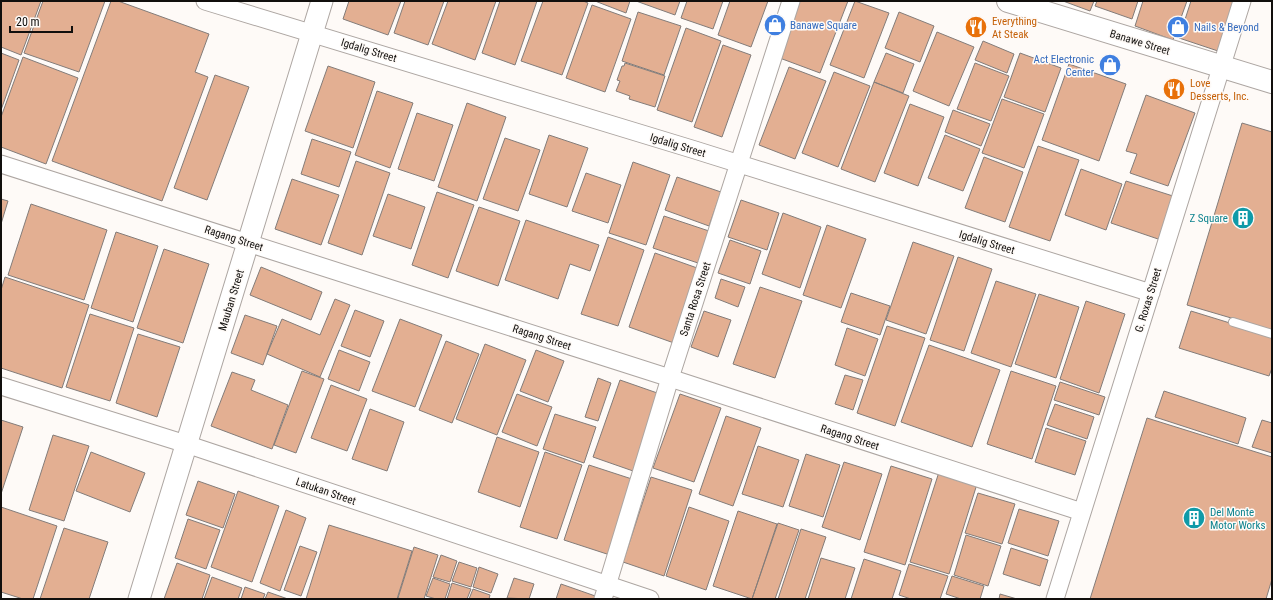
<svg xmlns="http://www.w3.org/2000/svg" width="1273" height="600" viewBox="0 0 1273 600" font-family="'Roboto Condensed',sans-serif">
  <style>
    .building { fill: #e3af92; stroke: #837c79 }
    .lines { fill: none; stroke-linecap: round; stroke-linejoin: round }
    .service-casing { stroke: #ada6a2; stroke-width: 10 }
    .minor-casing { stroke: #ada6a2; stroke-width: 19 }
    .tertiary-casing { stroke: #ada6a2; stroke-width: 23 }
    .secondary-casing { stroke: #ada6a2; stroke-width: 24 }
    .service { stroke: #fff; stroke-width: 8 }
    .minor { stroke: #fff; stroke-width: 17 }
    .tertiary { stroke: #fff; stroke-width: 21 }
    .secondary { stroke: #fff; stroke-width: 22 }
    .labels { text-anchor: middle; stroke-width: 3; stroke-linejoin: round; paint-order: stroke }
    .food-label { font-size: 11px; fill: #c56008; stroke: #fefaf7; text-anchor: start }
    .shop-label { font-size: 11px; fill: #366cbe; stroke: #fefaf7; text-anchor: start }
    .street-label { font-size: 11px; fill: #110f0d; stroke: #fefaf7 }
    .culture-label { font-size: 11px; fill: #0d838f; stroke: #fefaf7; text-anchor: end }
  </style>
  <rect width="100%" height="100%" fill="#fefaf7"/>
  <path class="building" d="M1 1H41L21 55 1 47Z
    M43 1H105L79 72 24 53Z
    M111 1H118L209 34 195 72 208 77 162 201 52 161Z
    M349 1H401L388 35 343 19Z
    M405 1H444L428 45 394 33Z
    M448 1H496L475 60 432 44Z
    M500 1H537L515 65 482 53Z
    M543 1H583L588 3 562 75 521 61Z
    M595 1H630L626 13Z
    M636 1H680L675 15Z
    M687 1H723L713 29 681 18Z
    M730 1H768L751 47 718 35Z
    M799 1H848L820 73 777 57Z
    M855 1 889 13 864 78 830 65Z
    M1063 1H1094L1090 11Z
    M1097 1H1138L1132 19 1095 6Z
    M1143 1H1187L1173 40 1135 26Z
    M1191 1H1235L1218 51 1179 38Z
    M592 5 631 19 605 92 566 78Z
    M638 12 681 26 664 75 622 61Z
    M899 12 934 26 920 62 885 48Z
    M686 28 721 41 692 122 657 110Z
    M937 32 974 47 949 106 913 91Z
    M983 41 1014 54 1007 73 975 60Z
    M723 45 751 55 722 137 694 127Z
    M1 53 19 60 1 110Z
    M886 53 914 64 903 93 874 82Z
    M1020 53 1061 68 1045 112 1004 97Z
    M23 57 78 78 46 164 1 147V117Z
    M625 63 665 76 655 107 629 99 630 96 616 91 620 81 617 80 622 66H624Z
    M975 63 1009 76 991 121 957 109Z
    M1069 64 1126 84 1099 161 1042 140Z
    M328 66 375 82 353 148 305 131Z
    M789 67 826 81 795 159 759 145Z
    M834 72 870 86 838 167 802 153Z
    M215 75 249 87 207 200 174 188Z
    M874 82 909 96 875 182 841 169Z
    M377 91 413 103 390 168 355 155Z
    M1146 95 1195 113 1168 186 1130 173 1137 154 1126 151Z
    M1002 99 1044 114 1024 168 982 153Z
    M467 103 506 117 477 201 438 187Z
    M910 104 944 117 918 186 884 173Z
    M953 110 990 124 981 146 945 132Z
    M417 113 453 125 434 181 398 169Z
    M1242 123 1272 132V330L1187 305Z
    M549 135 588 148 567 207 529 194Z
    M945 135 980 149 963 191 928 178Z
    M505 138 540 150 518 211 483 199Z
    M312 139 351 152 339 187 301 174Z
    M1038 146 1079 160 1050 241 1009 227Z
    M984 157 1023 172 1005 222 965 208Z
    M356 161 390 173 362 255 328 243Z
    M633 162 670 175 646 245 609 233Z
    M1081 169 1122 184 1106 230 1065 215Z
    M586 173 621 185 608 223 572 211Z
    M677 177 721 192 709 226 665 210Z
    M292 179 339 195 321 245 275 229Z
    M1126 181 1176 197 1161 240 1111 223Z
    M437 192 474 205 448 278 412 265Z
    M388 194 425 207 411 249 373 236Z
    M1 199 8 201 1 224Z
    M741 200 779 213 767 250 728 237Z
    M31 204 107 230 84 300 8 275Z
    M479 207 520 221 498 286 456 271Z
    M783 213 821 227 800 288 762 274Z
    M664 216 709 231 698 263 653 248Z
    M526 220 599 245 590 271 570 264 558 299 505 280Z
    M827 225 866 239 841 308 803 295Z
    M116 232 158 246 133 322 91 308Z
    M608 237 644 250 618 326 581 314Z
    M730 240 761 251 750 284 718 273Z
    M913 242 954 256 926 334 886 320Z
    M164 249 209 264 183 343 137 328Z
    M655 253 700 269 674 343 629 327Z
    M958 257 992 269 964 351 930 340Z
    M261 267 322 292 311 320 250 295Z
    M5 277 89 305 62 388 1 368V290Z
    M721 279 745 287 738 307 715 298Z
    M996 281 1036 294 1011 367 971 353Z
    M760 287 802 301 775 378 733 364Z
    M851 293 890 306 880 335 841 322Z
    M1039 294 1079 307 1056 378 1015 364Z
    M335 299 350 305 320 377 267 354 282 319 320 335Z
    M1086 301 1125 314 1099 393 1060 379Z
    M355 310 384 321 370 357 341 346Z
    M704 311 731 320 718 357 691 347Z
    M1191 311 1272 336V368L1269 376 1179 348Z
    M90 314 134 328 110 401 66 387Z
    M245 315 277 326 263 365 231 353Z
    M400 319 442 335 415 407 372 391Z
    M887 326 925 338 895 426 857 413Z
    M847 328 878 339 865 376 835 365Z
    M138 334 180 347 157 417 116 403Z
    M446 341 479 354 452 423 419 410Z
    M485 344 526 360 497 435 456 419Z
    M929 345 1000 370 972 447 901 422Z
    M339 350 370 362 359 391 328 379Z
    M536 350 564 361 548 402 520 391Z
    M302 371 324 379 296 453 274 445Z
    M1011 371 1056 386 1032 459 987 444Z
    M232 372 255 380 251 390 288 405 272 449 211 426Z
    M845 375 863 380 853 410 835 404Z
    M598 378 611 383 598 421 585 417Z
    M620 380 663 395 636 472 593 457Z
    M1060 382 1105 397 1099 415 1054 400Z
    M331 385 367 399 347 451 311 438Z
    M1164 391 1246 418 1238 444 1155 417Z
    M517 394 552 407 537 446 502 432Z
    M680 394 721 408 694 482 653 468Z
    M1055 404 1094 417 1087 439 1047 425Z
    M370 409 404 422 387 471 352 459Z
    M555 414 596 427 584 463 543 449Z
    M726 416 761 428 733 506 699 494Z
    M1147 418 1272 457V579L1266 599H1090Z
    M1 420 23 427 1 494Z
    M1262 420 1272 423V453L1252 447Z
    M1046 428 1086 441 1075 475 1035 462Z
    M53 435 89 446 64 521 29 510Z
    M497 437 539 452 520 507 478 492Z
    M758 446 799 460 783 507 742 494Z
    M91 452 145 473 130 512 76 491Z
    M545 452 582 465 557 539 520 527Z
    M806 454 840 465 823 517 789 506Z
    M844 462 882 474 860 540 822 527Z
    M589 465 638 481 613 556 564 540Z
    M891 466 932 479 905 565 864 552Z
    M939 472 977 484 949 574 910 562Z
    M651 477 692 490 664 576 623 562Z
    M198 481 235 494 223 528 186 515Z
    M238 491 279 506 252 582 211 567Z
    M978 493 1015 504 1002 544 965 533Z
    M1 507 57 526 33 599H23L1 592Z
    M689 507 729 521 706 590 666 576Z
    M1019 509 1059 521 1048 556 1008 543Z
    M286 510 306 518 280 591 260 583Z
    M738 511 777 524 752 599 713 586Z
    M188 519 220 530 206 569 175 558Z
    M778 523 799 530 775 599H752Z
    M329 525 412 551 397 599H306Z
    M64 528 108 542 89 599H40Z
    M801 529 826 537 805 599H778Z
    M966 535 1001 546 988 586 954 575Z
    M300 546 317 552 301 596 284 590Z
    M414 547 438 555 424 599H402L398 598Z
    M1011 548 1048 560 1040 586 1003 574Z
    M441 555 457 561 450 582 433 577Z
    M821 558 855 568 845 599H808Z
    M864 559 901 571 892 599H851Z
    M459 562 477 568 471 587 452 581Z
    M177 563 210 575 202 599H164Z
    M909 564 948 576 940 599H911L899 595Z
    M479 567 498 574 491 593 473 587Z
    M952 576 984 586 980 599H961L946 594Z
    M212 577 242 588 238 599H204Z
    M433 578 450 584 445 599H436L426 596Z
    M514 578 534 584 529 599 507 598Z
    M452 583 471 589 467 599H447Z
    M561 584 601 598V599H556Z
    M245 587 265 594 263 599H241Z
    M473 589 490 595 489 599H469Z
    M268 592 288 599H265Z
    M1000 594 1017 599H999Z"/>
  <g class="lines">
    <g class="service-casing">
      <path id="service" d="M1233 322 1272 334"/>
    </g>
    <g class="minor-casing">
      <path id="minor" d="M205 1 695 150 1151 293
        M1 164 670 378 1082 512
        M1 386 186 444 650 599
        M603 599 670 378 791 1
        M1055 599 1242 1"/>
    </g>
    <g class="tertiary-casing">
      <path id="tertiary" d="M139 599 322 1"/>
    </g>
    <g class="secondary-casing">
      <path id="secondary" d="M1008 1 1272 82"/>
    </g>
    <use href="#service" class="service"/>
    <use href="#minor" class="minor"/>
    <use href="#tertiary" class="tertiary"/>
    <use href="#secondary" class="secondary"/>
  </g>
  <defs>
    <g id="shop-disc" transform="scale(1.15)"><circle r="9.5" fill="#3f7fe0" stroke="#fefaf7"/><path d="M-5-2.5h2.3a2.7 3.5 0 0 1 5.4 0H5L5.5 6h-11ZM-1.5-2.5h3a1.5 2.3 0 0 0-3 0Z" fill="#fff"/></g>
    <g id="restaurant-disc" transform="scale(1.15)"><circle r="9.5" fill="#e8710a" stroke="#fefaf7"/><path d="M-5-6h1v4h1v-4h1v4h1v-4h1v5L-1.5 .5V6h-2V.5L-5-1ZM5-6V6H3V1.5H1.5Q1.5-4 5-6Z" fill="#fff"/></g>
    <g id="building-disc" transform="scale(1.15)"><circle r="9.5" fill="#0f9aa8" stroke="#fefaf7"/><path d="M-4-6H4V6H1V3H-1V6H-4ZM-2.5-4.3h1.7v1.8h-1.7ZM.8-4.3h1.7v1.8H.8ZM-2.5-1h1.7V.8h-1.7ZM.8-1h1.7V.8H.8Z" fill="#fff"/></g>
  </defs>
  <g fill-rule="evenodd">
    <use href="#shop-disc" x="775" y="25"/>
    <use href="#restaurant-disc" x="976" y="27"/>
    <use href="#shop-disc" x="1178" y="27"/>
    <use href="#shop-disc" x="1110" y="65"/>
    <use href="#restaurant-disc" x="1174" y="89"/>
    <use href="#building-disc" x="1243" y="218"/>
    <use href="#building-disc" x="1194" y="518"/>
  </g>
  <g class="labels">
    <g class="food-label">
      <text x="992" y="25">Everything<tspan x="992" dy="13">At Steak</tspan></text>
      <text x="1190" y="87">Love<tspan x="1190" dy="13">Desserts, Inc.</tspan></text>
    </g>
    <g class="shop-label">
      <text x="790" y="29">Banawe Square</text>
      <text x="1194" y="31">Nails &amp; Beyond</text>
      <text x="1094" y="63" text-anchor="end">Act Electronic<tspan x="1094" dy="13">Center</tspan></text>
    </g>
    <g class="street-label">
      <text transform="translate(1140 42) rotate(17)" y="4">Banawe Street</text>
      <text transform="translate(369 50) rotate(17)" y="4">Igdalig Street</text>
      <text transform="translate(678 145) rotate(17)" y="4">Igdalig Street</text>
      <text transform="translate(234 238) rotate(18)" y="4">Ragang Street</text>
      <text transform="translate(987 242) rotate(17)" y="4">Igdalig Street</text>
      <text transform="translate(695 299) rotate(-72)" y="4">Santa Rosa Street</text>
      <text transform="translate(231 300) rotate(-73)" y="4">Mauban Street</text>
      <text transform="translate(1148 300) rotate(-73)" y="4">G. Roxas Street</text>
      <text transform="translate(542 337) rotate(18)" y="4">Ragang Street</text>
      <text transform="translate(850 437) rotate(18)" y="4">Ragang Street</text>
      <text transform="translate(326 491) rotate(19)" y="4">Latukan Street</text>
    </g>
    <g class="culture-label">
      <text x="1228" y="222">Z Square</text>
      <text x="1210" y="516" text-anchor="start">Del Monte<tspan x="1210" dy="13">Motor Works</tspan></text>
    </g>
  </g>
  <rect width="1273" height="600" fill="none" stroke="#110f0d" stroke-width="4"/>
  <path d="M10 26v6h62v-6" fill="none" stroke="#110f0d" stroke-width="2"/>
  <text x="16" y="26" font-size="12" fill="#110f0d" stroke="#fefaf7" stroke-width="3" paint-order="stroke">20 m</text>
</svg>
